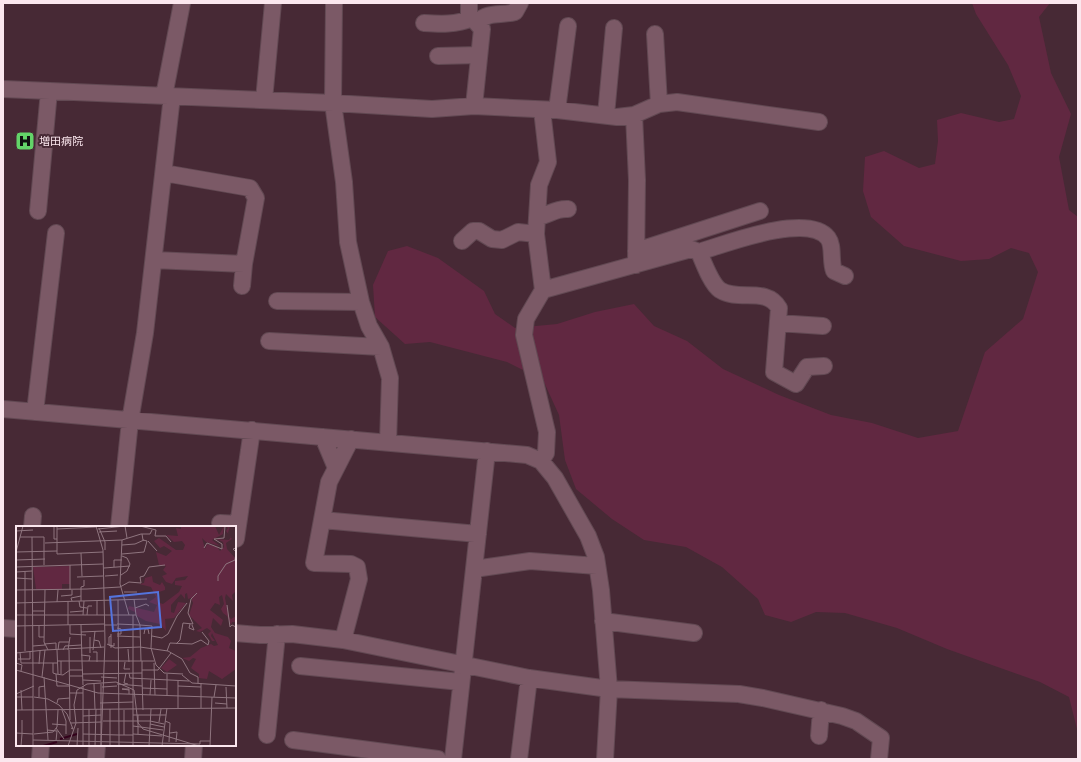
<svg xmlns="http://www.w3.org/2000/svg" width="1081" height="762" viewBox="0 0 1081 762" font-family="'Titillium Web','Noto Sans JP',sans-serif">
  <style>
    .green { fill: #612841 }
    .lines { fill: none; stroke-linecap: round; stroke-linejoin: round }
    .minor-casing { stroke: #624953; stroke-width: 18 }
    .minor { stroke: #7b5966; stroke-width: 16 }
    .labels { text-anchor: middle; stroke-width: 4; stroke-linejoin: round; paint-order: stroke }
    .poi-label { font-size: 11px; fill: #fbe7ee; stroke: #472935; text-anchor: start }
    .inset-river { fill: none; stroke: #33011b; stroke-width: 2 }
    .inset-road { fill: none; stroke: #8f757f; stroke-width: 1 }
    .view { fill: #5474de; fill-opacity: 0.15; stroke: #5474de; stroke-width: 2 }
    .inset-edge { fill: none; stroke: #fbe7ee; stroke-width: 2 }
  </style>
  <rect width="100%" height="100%" fill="#472935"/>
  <path class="green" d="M972 3H1050L1039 17 1051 73 1071 114 1059 157 1069 210 1078 217V733L1069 697 1040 682 947 649 897 628 845 613 816 612 791 622 765 615 758 599 722 567 686 547 644 540 612 519 576 489 565 460 559 415 543 380 507 362 430 342 405 344 375 317 373 285 388 251 407 246 438 258 484 291 495 314 515 328 557 324 595 312 634 304 654 326 687 341 723 369 779 395 831 415 872 423 918 438 958 431 985 352 1023 319 1038 272 1029 253 1011 248 989 259 961 261 904 246 871 217 863 191 865 157 884 151 919 168 935 164 938 141 937 120 961 113 999 122 1014 119 1021 96 1008 65 976 14Z"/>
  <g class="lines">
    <g class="minor-casing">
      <path id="minor" d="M334 3 333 103 344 182 348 242 361 302 369 326 381 347 390 378 388 443
        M469 3V14L482 29 474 106
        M477 22C490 11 500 16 515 12L520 3
        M424 23C440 24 456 25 472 18
        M655 34 659 104
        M438 56 479 55
        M3 89 333 103 432 109 474 106 557 110 617 117 634 115 659 104 677 102 819 122
        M164 96 182 3
        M264 100 273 3
        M557 110 568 26
        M606 115 614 28
        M634 115 637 180 636 265
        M164 173 250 188 256 198 244 264 242 286
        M38 211 49 91
        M537 217C549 216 554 208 568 209
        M462 241 473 231H479L492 239 502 240 518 232 536 234
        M636 251 760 211
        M699 252C703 261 711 284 720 290 739 302 766 286 779 308L774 372 796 384 807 367 824 366
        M154 260 244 264
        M543 290 691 249 699 252C725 244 808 212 828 238 834 246 830 261 834 271L845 276
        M277 301 361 302
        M778 323 823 326
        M269 341 381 347
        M3 409 527 455 541 461 555 478 588 536 596 557 601 590 609 689 739 694 763 698 842 716 856 721 881 738 879 759
        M35 412 56 233
        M323 437 336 468
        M541 461 546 453 547 432 524 335 526 319 543 290 536 234 539 185 548 162 542 110
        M322 520 478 534
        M220 523 238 524
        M32 527 33 516
        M119 527 130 421 145 333 172 96
        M236 539 252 430
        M474 569 530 561 597 566
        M603 621 694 633
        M3 628 17 629
        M235 633 260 635 292 634 343 640 529 678 609 689 605 759
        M343 640 359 579 357 567 351 564 314 563 329 482 351 439
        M300 666 461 682
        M267 735 277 634
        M819 736 821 710
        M293 740 438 759
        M40 759 41 745
        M96 759 97 745
        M193 759 194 745
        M453 759 487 451
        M519 759 529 678"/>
    </g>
    <use href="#minor" class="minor"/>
  </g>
  <defs>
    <g id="hospital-square" transform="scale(1)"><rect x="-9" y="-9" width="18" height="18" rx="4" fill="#63d469" stroke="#472935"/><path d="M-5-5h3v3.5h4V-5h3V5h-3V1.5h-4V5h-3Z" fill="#111"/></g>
  </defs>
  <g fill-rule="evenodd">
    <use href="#hospital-square" x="25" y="141"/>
  </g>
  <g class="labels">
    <g class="poi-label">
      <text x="39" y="145">増田病院</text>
    </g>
  </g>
  <g transform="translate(16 526)">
    <rect width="220" height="220" fill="#472935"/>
    <path d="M165 0H199L203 9 208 0 207 8 196 14 204 20 190 16 186 12 189 23 191 18 201 21 204 25 208 21 207 16 201 13 213 14 215 11 210 5 212 2 210 0H214L212 7 216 13 210 17 211 23 220 33V65L216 69 217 75 210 68 209 72 213 91 215 93 220 90V96H216L215 99 211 90 207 87 205 83 208 78 206 69 203 71 204 79 199 77 194 84 207 94 205 100 197 92 195 101 199 107 212 111 215 115 213 122 220 125V143L206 153 193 145 191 153 183 152V148L175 142 180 133 177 132 173 135 166 132 174 131 185 122 195 118 198 120 202 119 196 107 195 110 199 115H196L192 108 195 105 191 102 184 106 180 105 186 102 173 89 177 77 175 72 172 73 171 67 169 68V73L165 68 155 79V86L158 87 162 76 170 77 158 92 149 93 150 105 144 98 130 95 121 90 119 86 112 83 113 80 138 86 141 79 133 76 140 71 135 61 123 58 128 57 129 52 136 50 137 56 144 59 146 56 149 61V64L140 67 144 77 147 78 163 66 166 60 159 59V55L169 54 172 50 160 52 156 58 150 56 146 50 151 48 147 44 150 40 143 39 140 26 150 30 156 25 148 20 144 22 138 15 143 12 160 24H167L169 19 166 15 158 16 150 9 162 10 160 2 165 3ZM54 40V58H46V63H20L17 41ZM153 133 161 139 151 146 145 142Z" fill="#612841"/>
    <path class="inset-river" d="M44 213 61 208M27 220 41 216"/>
    <path class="inset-road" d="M38 0V13H41M41 0V28L87 26M80 0 87 24 89 116 85 220M109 0 111 12M124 0 140 4 139 10H150L155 16M83 2 89 16V24M41 3 80 1M82 3 109 0M0 5 17 4M83 6 101 5M4 11H28V39M16 11 17 148M106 14 104 58 113 89M132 15 141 25M29 17 106 14 125 8H134L136 4M106 19 119 18 128 14M188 22 191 17 206 23V18L198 13 208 12 209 0M0 26 41 25M0 26 7 0M65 27 66 50M106 28 128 26 131 15 127 14 126 8M0 34 29 33M0 41 87 38M98 41V34H106M88 42 114 40M0 46 16 45M9 46V125M105 49 111 45 114 38 111 32 106 30M89 50 102 49M61 51 87 50M0 52 16 53M202 55V50L210 38 219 34 220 26 217 23 220 22M0 64 71 63 104 61 113 56 125 57 124 51 128 50 133 41 149 39M29 64 28 116 32 124M54 64V39M108 66H121M45 70 56 69V64M118 73 120 89M56 75 55 72 65 70M63 75 64 81 71 82M65 75V61L68 60V54M41 76 42 64M0 77 131 73M211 79 214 101 216 99 220 101M119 82 130 78 133 80M16 85H29M54 86 67 85M0 89H120L124 99 136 100 135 122 140 139 148 147 167 148M67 89 68 75M71 89 72 80H76M81 89V75M167 97 177 98 172 87 175 73 181 67M101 98 124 99 125 135M174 98 173 102 178 104 176 99M23 99V111H28M52 99V75M54 99V108L70 109M65 99 66 135M88 99H101M0 100 88 98M65 106 88 105M101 108H105V103L101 102M128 108 129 103H132L133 108M95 110 93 111V119L98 120V117M101 110 124 111M136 110 146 112 152 108 161 90 171 77M78 114 83 115 85 122M28 118 40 117V124M91 118 99 122 124 121 152 125 166 133 174 147 182 151V157M160 118 164 114 167 97M17 120 29 119M95 122V108M112 123 113 136M41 124 42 148M42 124 43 116H53M47 124 49 120 65 119M52 124 54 111M53 124 54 194M77 124 79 105M151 125 154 117 176 118 185 114 192 119 193 115 186 106M4 126 5 137H41M77 126H81V136M0 127 29 124M74 127V111M65 129 74 130 73 135M2 133H14V125M41 135H138M45 135V148M66 135 67 159M126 135V153M109 136 108 143H114M0 137 6 139 5 145M37 137V147L40 148 47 149 54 144H67M138 137 139 169M23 138 24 125M0 144 82 167 220 172M126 144H142L155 127M110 147 108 157 112 158M113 147 114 152 173 155M17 148V220M40 148 41 160H54M67 148 126 147M151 148V170M166 149 176 157 220 160M54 150H67M26 151 29 124 88 121M28 151 32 214M85 151 101 152M126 153 127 184M67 154 85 155M162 155V182M78 158 79 183M101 158 126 160M162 160 185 161M86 161 101 160M210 161 211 182M126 162 151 163M5 164 6 184M113 164 106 163H113V168M54 167H67M0 168 18 160M134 169 135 154M0 171H17M18 171 32 173 43 179 51 188 57 203 55 202M23 171V161L29 160M198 171 200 159M41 177 42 173 54 172M84 177 117 176M199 177 211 178M185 182V157M0 184 220 182M46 184 50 195V208M108 184V209M117 189H150M67 190 85 189M87 195H134L148 198M149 195 154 197 153 216M143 196 145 183M55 197 85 196M36 198 50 199M134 198 148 201M117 200 147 204M40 202 48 213M31 204 41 205 40 215M0 207 17 208M154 207 161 206 160 216M6 208V194M18 208 37 206 41 201 42 184M67 208 103 209 102 74M117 208 146 210M122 208V189M17 214 184 218V215H194M5 220 6 208M52 220 60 197 58 179 61 164 71 158 100 156 118 164 122 197 127 203 183 220M61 220 62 202M67 220V160M73 220V183M79 220 80 183M85 220V158M94 220V183M103 220V209H117M117 220V89M133 220 135 183M146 220 151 182M194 220 196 171"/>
    <path class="view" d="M142 66 145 101 97 105 94 71Z"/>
    <rect width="220" height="220" class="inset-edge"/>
  </g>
  <rect width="1081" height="762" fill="none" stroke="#fbe7ee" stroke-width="8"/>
</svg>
